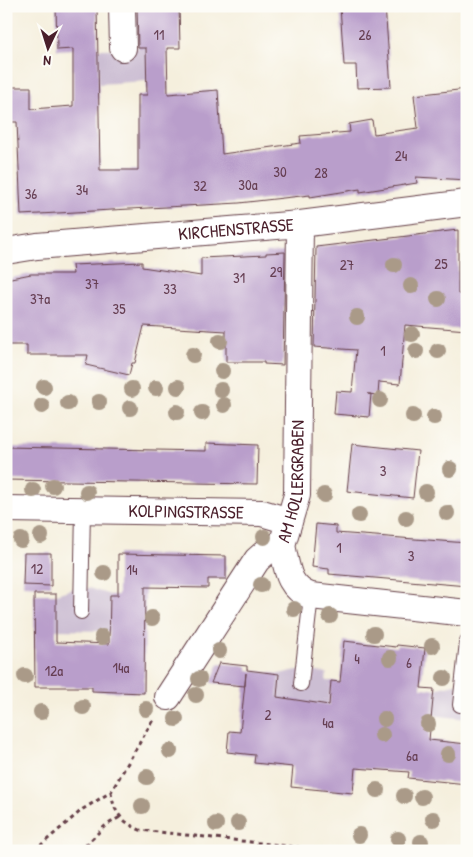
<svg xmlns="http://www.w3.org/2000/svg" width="473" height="857" viewBox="0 0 473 857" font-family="'Patrick Hand',sans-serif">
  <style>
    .industrial { fill: #ccbed3 }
    .building { fill: #b99ecb }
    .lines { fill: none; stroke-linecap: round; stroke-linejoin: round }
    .lane-casing { stroke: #643e46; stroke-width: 16 }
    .street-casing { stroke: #643e46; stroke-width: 28 }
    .path { stroke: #643e46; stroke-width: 3; stroke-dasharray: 4 4; stroke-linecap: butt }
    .lane { stroke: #fff; stroke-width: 14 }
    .street { stroke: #fff; stroke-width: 26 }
    .tree { fill: #aa9a88 }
    .labels { text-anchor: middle; stroke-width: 4; stroke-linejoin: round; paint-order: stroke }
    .number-label { font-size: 15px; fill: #663f53 }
    .street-label { font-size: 18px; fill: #4a1f2b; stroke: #fdfcf7 }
  </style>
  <rect width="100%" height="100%" fill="#fdfcf7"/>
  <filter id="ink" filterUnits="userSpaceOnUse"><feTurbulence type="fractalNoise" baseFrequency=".02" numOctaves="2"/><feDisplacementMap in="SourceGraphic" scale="10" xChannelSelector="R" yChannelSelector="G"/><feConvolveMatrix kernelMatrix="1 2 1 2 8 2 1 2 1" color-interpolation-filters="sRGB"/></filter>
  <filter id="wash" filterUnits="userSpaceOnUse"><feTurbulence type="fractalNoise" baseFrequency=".0096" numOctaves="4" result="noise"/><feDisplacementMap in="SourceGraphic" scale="20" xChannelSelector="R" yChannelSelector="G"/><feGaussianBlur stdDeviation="1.12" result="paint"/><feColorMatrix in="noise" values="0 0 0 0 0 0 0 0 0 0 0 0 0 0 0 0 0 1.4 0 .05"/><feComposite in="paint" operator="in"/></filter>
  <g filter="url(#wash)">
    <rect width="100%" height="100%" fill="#f5efdd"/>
    <path class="industrial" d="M146 48 147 81 99 84 98 49Z
      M75 588H89L110 595 109 631 55 630 56 594Z
      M297 670 327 673 326 681H331L328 705 277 698 279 674Z
      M454 684 467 685V719L431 715 434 689Z"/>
    <g id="blocks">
      <path class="building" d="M56 6H97L100 170H138V95H147L146 48H138L137 6H179L180 48H167L168 94 218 90 222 154 301 143 300 136 350 132 349 124 372 120 374 134 418 128 414 95 467 89V180L416 177 417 183 360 192V189L310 197V195L239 203 21 215 17 122H6V87H31V109L73 106V49L57 50Z
        M340 6H385L391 87 357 88 356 65H344Z
        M458 230V294L467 295V330L405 325 400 384 379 382 378 395 368 394H371L369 417 334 414 336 391 352 392 356 350 314 347 316 247Z
        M285 252 283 365 264 364V362H226V331L144 326 135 363H132L129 375 86 365 88 355H27V345H6V279L31 274H73L72 265 142 262V267L201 276V258L266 255V253Z
        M206 443 258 445 257 484 6 480V447L206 451Z
        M352 444 418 451 413 498 347 491Z
        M316 524 336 526V533L467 543V586L329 574V569L312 567Z
        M24 553H51V586L23 585Z
        M118 554 226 556V579H208V588L145 587 144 693 92 691V687H35L34 594H56V642L109 644 110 595H118Z
        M344 641 396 647 397 645 425 648 421 688 434 689 429 740 467 744V784L408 778 409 772 355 768 353 793 291 787 293 767 254 763 255 755 227 752 229 731 240 732 246 673 245 686 211 683 219 663 247 666V670L279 674 277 697 329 705 331 681 340 682Z"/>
    </g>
  </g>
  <g filter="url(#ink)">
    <use href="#blocks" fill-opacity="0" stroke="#643e46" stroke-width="1"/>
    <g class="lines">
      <g class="lane-casing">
        <path id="lane" d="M81 612 83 510
          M301 684 311 596
          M460 705 467 642"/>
      </g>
      <g class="street-casing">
        <g id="street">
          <path d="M122 6 123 48"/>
          <path id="s1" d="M6 251 37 246 300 224 467 203"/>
          <path id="s2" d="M6 509 262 513 289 521"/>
          <path d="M282 545C287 567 287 588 311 596L467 613"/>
          <path id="s3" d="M168 697 257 560 266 552 282 545 297 495 300 224"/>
        </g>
      </g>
      <path class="path" d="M15 7V6
        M111 792C114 813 121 821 140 830L334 851
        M34 851 83 809 111 792 154 718
        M80 851 105 826 120 817"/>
      <use href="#lane" class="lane"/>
      <use href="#street" class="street"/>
    </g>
    <g class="tree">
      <circle cx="394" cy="265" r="8"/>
      <circle cx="411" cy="286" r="8"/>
      <circle cx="438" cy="299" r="8"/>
      <circle cx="357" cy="317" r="8"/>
      <circle cx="412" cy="334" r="8"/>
      <circle cx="220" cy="341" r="8"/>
      <circle cx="416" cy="351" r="8"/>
      <circle cx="438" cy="351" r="8"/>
      <circle cx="193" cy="355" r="8"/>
      <circle cx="222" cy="371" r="8"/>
      <circle cx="44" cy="387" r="8"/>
      <circle cx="178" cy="387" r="8"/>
      <circle cx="156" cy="388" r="8"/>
      <circle cx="132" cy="389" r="8"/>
      <circle cx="221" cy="390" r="8"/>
      <circle cx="380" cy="400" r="8"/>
      <circle cx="99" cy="402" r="8"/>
      <circle cx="68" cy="403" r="8"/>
      <circle cx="224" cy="405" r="8"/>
      <circle cx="42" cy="406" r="8"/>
      <circle cx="130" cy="408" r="8"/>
      <circle cx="177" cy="412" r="8"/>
      <circle cx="202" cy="413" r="8"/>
      <circle cx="413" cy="416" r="8"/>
      <circle cx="434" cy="417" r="8"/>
      <circle cx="450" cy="469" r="8"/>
      <circle cx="53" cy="486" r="8"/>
      <circle cx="33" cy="490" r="8"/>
      <circle cx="87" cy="492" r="8"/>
      <circle cx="426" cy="492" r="8"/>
      <circle cx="324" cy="495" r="8"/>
      <circle cx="447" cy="513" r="8"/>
      <circle cx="359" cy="515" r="8"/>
      <circle cx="406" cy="518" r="8"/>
      <circle cx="41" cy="536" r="8"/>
      <circle cx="264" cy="537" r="8"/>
      <circle cx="21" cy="540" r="8"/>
      <circle cx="104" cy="573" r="8"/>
      <circle cx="261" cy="585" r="8"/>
      <circle cx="294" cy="609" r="8"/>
      <circle cx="330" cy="616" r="8"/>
      <circle cx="152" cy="618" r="8"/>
      <circle cx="374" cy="634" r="8"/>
      <circle cx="102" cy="637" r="8"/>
      <circle cx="432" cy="646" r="8"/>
      <circle cx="219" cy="651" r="8"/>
      <circle cx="390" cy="658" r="8"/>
      <circle cx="25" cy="676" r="8"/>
      <circle cx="444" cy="678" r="8"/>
      <circle cx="199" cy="679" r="8"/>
      <circle cx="196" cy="695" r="8"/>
      <circle cx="83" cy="707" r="8"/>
      <circle cx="146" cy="709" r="8"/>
      <circle cx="41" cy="712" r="8"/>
      <circle cx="176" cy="719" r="8"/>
      <circle cx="384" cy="719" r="8"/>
      <circle cx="428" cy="724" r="8"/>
      <circle cx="382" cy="735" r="8"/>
      <circle cx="170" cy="751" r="8"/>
      <circle cx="448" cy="754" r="8"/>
      <circle cx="147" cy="777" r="8"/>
      <circle cx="377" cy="790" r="8"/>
      <circle cx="404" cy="796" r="8"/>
      <circle cx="422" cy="797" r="8"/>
      <circle cx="142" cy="806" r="8"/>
      <circle cx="433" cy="819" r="8"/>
      <circle cx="238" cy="823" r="8"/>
      <circle cx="216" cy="824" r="8"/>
      <circle cx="359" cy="835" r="8"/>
      <circle cx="398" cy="839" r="8"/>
      <circle cx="421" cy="842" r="8"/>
    </g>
  </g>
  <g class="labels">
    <g class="number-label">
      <text x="159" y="40">11</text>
      <text x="365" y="40">26</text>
      <text x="401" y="161">24</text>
      <text x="280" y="177">30</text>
      <text x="321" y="178">28</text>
      <text x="248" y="190">30a</text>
      <text x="200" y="191">32</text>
      <text x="82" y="195">34</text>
      <text x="31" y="199">36</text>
      <text x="441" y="269">25</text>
      <text x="347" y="270">27</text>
      <text x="276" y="277">29</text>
      <text x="239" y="283">31</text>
      <text x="92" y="289">37</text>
      <text x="170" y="294">33</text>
      <text x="40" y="304">37a</text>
      <text x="119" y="314">35</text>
      <text x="383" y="356">1</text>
      <text x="383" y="476">3</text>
      <text x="339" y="553">1</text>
      <text x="411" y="561">3</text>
      <text x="37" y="574">12</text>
      <text x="132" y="575">14</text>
      <text x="357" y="664">4</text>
      <text x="409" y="668">6</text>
      <text x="121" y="673">14a</text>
      <text x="54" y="676">12a</text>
      <text x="268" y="720">2</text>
      <text x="328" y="728">4a</text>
      <text x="412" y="761">6a</text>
    </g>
    <g class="street-label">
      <text dy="6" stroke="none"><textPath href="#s1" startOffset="231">KIRCHENSTRASSE</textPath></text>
      <text dy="6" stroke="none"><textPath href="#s3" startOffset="258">AM HOLLERGRABEN</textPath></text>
      <text dy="6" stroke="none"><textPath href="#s2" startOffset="180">KOLPINGSTRASSE</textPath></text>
    </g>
  </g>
  <rect width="473" height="857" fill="none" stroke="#fdfcf7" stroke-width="25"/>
  <g transform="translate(48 48) rotate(184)" stroke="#fdfcf7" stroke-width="4" paint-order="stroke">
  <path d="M0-4L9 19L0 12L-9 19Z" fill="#4a1f2b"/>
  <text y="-8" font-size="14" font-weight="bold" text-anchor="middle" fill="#4a1f2b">N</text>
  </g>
</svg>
